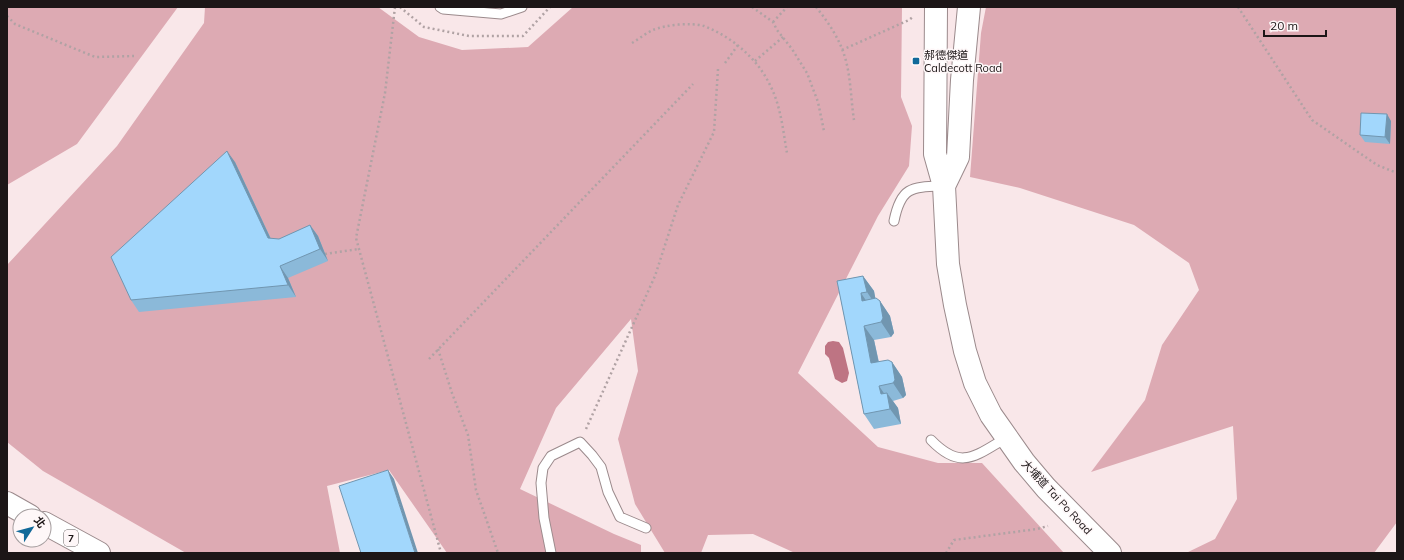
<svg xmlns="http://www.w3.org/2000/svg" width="1404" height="560" viewBox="0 0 1404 560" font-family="Mulish,'Noto Sans TC',sans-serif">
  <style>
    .green { fill: #ddaab3 }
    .water { fill: #be7483 }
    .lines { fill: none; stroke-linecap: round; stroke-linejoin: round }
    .lane-casing { stroke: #9b8a8c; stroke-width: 11 }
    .primary-casing { stroke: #9b8a8c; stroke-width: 24 }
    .highway-casing { stroke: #9b8a8c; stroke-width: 24 }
    .path { stroke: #b0a2a4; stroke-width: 2.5; stroke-dasharray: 2 3; stroke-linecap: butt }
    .lane { stroke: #fff; stroke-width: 9 }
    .primary { stroke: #fff; stroke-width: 22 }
    .highway { stroke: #fff; stroke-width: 22 }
    .wall { fill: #8bb9d9 }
    .shaded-wall { fill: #7196b0 }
    .building { fill: #a2d7fc; stroke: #7196b0 }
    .poi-dot { fill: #116999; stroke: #fef7f8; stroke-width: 1.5 }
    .labels { text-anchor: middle; stroke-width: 3; stroke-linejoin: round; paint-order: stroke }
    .shield { fill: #fef7f8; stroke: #605a5a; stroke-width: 1 }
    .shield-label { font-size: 10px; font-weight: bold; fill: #1c1617 }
    .poi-label { font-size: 11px; fill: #1c1617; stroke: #fef7f8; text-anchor: start }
    .street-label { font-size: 11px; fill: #1c1617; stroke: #fef7f8 }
  </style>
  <rect width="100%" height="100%" fill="#f9e7e9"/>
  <path class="green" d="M7 7H178L77 144 7 185Z
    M205 7H378L419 37 462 50 528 47 573 7H902L901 97 912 126 909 166 878 216 798 373 878 447 938 463H982L1064 553H795L753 534 708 535 701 553H665L635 504 618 439 638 371 631 319 556 408 520 489 614 534 641 545V553H447L389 470 327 486 340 553H186L43 471 7 442V265L117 146 204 23Z
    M986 7H1397V522L1374 553H1186L1215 539 1237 499 1233 426 1091 472 1145 400 1162 345 1199 290 1189 263 1134 225 1020 188 970 177 981 33Z"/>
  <path class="water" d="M833 341 839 342 843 348 849 373 847 381 842 383 835 379 829 358 825 354V346L828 342Z"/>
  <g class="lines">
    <g class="lane-casing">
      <path id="lane" d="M440 7 443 9 501 14 522 7
        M894 221C901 186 912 187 944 186
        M931 440C961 471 975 456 1006 438
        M551 553 544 518 541 483 543 468 551 456 580 442 592 455 601 467 608 492 620 517 646 528"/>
    </g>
    <g class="primary-casing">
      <path id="primary" d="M936 7 935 154 944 186 948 264 955 305 965 351 975 383 991 415 1024 462 1046 488 1110 553
        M944 186 958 157 962 80 969 7"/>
    </g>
    <g class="highway-casing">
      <path id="highway" d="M7 503 30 516
        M44 523 99 553"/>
    </g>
    <path class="path" d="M395 7 385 93 356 238 441 553
      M400 7 424 27 469 36H523L550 7
      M752 7 773 22 777 30 792 49 807 73 818 102 824 131
      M816 7C829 23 841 41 846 61 851 80 851 101 854 120
      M1238 7 1312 120 1377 165 1397 173
      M7 16 15 24 95 57 134 56
      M773 22 787 7
      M632 43C639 39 646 33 653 30 665 25 691 22 704 26 732 37 757 58 770 85 781 106 783 131 787 153
      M842 50 909 20 914 16
      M755 61 783 37
      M725 63 738 45
      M325 254 359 249
      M438 349 452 393 468 435 476 490 498 553
      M429 359 693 84
      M586 429 655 276 678 205 714 132 718 69
      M946 553 954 540 1037 529 1048 526"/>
    <use href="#lane" class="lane"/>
    <use href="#primary" class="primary"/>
    <use href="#highway" class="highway"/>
  </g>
  <path class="wall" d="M1391 121 1390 144 1365 142 1360 135Z
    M235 162 271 239H279L310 225 318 236 328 261 288 278 296 297 139 312 131 300Z
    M863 276 874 291 875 298 880 301 890 316 894 333 891 337 874 340 879 362H892L902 377 906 395 903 398 893 401 898 408 901 424 874 429 864 414 837 281Z"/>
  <path class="shaded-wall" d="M1387 114 1391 121 1390 144 1385 137Z
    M227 151 235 162 276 250 268 238Z
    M310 225 318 236 328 261 320 249Z
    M280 266 288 278 296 297 288 285Z
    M863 276 874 291 877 307 867 292Z
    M861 293 871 308 862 301Z
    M880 301 890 316 894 333 891 337 881 322Z
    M864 326 874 340 882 378 871 363Z
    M892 362 902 377 906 395 903 398 893 383Z
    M879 386 888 399 887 393 898 408 901 424 890 409 881 394Z
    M388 470 394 479 418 553H415Z"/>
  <path class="building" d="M1361 113 1387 114 1385 137 1360 135Z
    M227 151 268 238 279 239 310 225 320 249 280 266 288 285 131 300 111 257Z
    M863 276 867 292 861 293 862 301 876 298 880 301 883 318 881 322 864 326 871 363 888 360 892 362 895 380 893 383 879 386 881 394 887 393 890 409 864 414 837 281Z
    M388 470 415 553H361L339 486Z"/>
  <rect class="poi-dot" x="912" y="57" width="8" height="8" rx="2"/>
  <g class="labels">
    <rect class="shield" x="64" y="530" width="14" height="16" rx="3"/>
    <g class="shield-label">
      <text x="71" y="542">7</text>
    </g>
    <g class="poi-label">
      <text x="924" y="59">郝德傑道<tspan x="924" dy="13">Caldecott Road</tspan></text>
    </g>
    <g class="street-label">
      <text transform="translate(1057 497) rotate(47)" y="4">大埔道 Tai Po Road</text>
    </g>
  </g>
  <rect width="1404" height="560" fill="none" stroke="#1c1617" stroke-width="16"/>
  <g transform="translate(32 528) rotate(54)"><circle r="19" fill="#fef7f8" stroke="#a49d9e"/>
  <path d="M0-3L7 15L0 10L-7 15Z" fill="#116999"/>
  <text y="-6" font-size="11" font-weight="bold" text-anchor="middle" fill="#1c1617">北</text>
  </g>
  <path d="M1264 30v6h62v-6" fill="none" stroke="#1c1617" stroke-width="2"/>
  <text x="1270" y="30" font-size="12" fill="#1c1617" stroke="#fef7f8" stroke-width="3" paint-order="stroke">20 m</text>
</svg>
